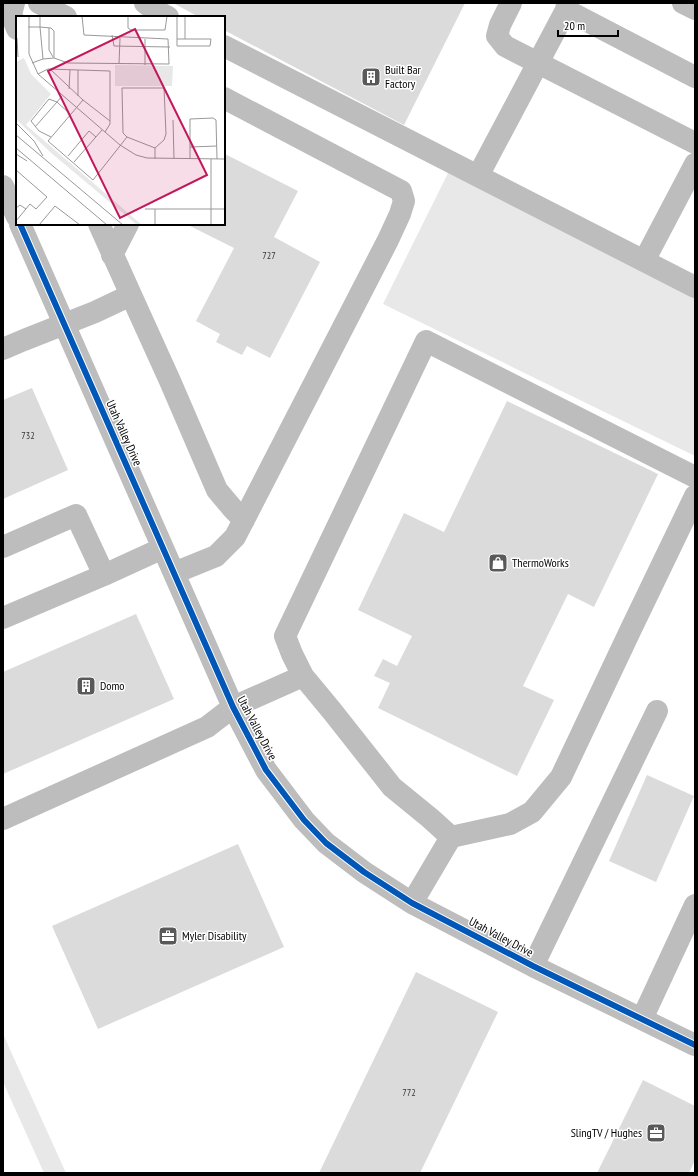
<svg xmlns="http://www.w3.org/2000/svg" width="698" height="1176" viewBox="0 0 698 1176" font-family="'PT Sans Narrow',sans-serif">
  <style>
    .green { fill: #e8e8e8 }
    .building { fill: #dbdbdb }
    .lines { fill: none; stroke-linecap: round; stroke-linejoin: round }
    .minor { stroke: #bdbdbd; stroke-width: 22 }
    .cycleway-casing { stroke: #fff; stroke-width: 8 }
    .cycleway { stroke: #0057b8; stroke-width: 6 }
    .labels { text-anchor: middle; stroke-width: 3; stroke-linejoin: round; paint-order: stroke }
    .number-label { font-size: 10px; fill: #373737 }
    .poi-label { font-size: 12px; fill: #000; stroke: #fff; text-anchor: start }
    .street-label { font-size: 12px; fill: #000; stroke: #fff }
    .inset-road { fill: none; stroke: #999; stroke-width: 1 }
    .view { fill: #c2185b; fill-opacity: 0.15; stroke: #c2185b; stroke-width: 2 }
    .inset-edge { fill: none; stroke: #000; stroke-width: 2 }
  </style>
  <rect width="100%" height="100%" fill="#fff"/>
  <path class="green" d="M450 169 695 295V456L383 304Z
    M3 1034 66 1173H44L3 1082Z"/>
  <path class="building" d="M173 3H465L404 125 224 30V17H199Z
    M225 154 298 191 274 237 320 262 270 358 247 346 242 355 216 342 220 334 196 321 234 248 188 225 189 224H224V156Z
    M32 388 68 470 3 499V400Z
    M507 401 658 474 594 607 568 594 523 686 554 700 517 776 378 708 390 683 374 676 383 659 397 666 412 636 358 610 404 513 444 532Z
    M136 614 174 699 3 774V672Z
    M647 775 694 796 656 882 609 861Z
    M238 844 284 947 98 1029 52 926Z
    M416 972 498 1012 420 1173H319Z
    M643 1080 695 1106V1160L689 1173H597Z"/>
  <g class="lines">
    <path class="minor" d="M14 3 11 14 17 29
      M39 3 66 17
      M145 3 153 9 168 17
      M511 3 500 25 497 36 505 46 695 143
      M567 3 566 10 695 77
      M683 3 695 9
      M224 46 695 287
      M478 176 566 10
      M3 186 17 217
      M20 224 233 707 266 770 304 820 326 843 364 872 412 903 533 966 695 1045
      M99 224 131 295
      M112 255 128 224
      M644 261 695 164
      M3 349 24 340 95 312 131 295 170 381 217 490 233 509 244 520
      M3 547 76 515 104 575
      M174 573 216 556 235 537 388 240 400 214 404 201 401 191 224 98
      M3 618 104 575 163 548
      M303 676 332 711 392 787 430 818 451 837
      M3 819 207 727 233 707 303 676 292 654 285 636 426 341 695 477
      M412 903 451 837 510 824 532 812 561 777 631 629 695 496
      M533 966 657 711
      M642 1019 695 905"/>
    <g class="cycleway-casing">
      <path id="cycleway" d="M20 224 233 707 266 770 304 820 326 843 364 872 412 903 533 966 695 1045"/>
    </g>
    <use href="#cycleway" class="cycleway"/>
  </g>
  <defs>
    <g id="building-square" transform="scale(1)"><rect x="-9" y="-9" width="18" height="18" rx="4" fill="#595959" stroke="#fff"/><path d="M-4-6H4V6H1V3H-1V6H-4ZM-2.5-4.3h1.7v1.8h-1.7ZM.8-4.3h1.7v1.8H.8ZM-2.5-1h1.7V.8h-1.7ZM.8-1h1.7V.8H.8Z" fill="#fff"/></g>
    <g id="shop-square" transform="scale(1)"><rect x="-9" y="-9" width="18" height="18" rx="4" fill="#595959" stroke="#fff"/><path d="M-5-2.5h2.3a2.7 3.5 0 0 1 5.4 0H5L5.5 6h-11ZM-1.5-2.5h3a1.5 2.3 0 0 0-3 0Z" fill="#fff"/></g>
    <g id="office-square" transform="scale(1)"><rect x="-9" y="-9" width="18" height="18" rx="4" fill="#595959" stroke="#fff"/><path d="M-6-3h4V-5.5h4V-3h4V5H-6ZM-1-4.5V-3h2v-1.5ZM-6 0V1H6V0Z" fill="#fff"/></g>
  </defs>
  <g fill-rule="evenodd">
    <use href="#building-square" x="371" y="77"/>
    <use href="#shop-square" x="498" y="563"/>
    <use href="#building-square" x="86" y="686"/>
    <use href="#office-square" x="168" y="936"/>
    <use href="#office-square" x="656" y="1133"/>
  </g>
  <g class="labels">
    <g class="number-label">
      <text x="269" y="259">727</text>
      <text x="28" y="439">732</text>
      <text x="409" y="1096">772</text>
    </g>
    <g class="poi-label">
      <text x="385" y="74">Built Bar<tspan x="385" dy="14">Factory</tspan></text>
      <text x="512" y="567">ThermoWorks</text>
      <text x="100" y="690">Domo</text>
      <text x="182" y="940">Myler Disability</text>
      <text x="642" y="1137" text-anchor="end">SlingTV / Hughes</text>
    </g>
    <g class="street-label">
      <text transform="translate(124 433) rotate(66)" y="4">Utah Valley Drive</text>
      <text transform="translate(257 728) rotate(62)" y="4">Utah Valley Drive</text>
      <text transform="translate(501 937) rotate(28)" y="4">Utah Valley Drive</text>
    </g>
  </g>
  <g transform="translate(16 16)">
    <rect width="209" height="209" fill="#fff"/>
    <path d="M8 42 15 58 35 78 10 109 126 209H121L34 136 0 103V46ZM99 49 157 50 156 70H99Z" fill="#e8e8e8"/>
    <path class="inset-road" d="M13 0V38L22 58 104 129 120 139 131 142 209 143M112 0V12L115 14H149L151 0M169 0V23M12 11H24V0M33 12V34L37 41M96 19 98 30 154 31M1 22 2 41M161 23H195L194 30H161V0M27 43 38 42 52 47 153 48 152 23 68 19 66 0M16 47 27 43 24 11 35 12 38 15V42M103 48 104 22M129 49V23M34 53 67 84M22 58 32 53 94 55V108L89 116M53 73 54 54M62 80V54M157 104 158 143M94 105 67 84 32 125 77 164 111 121 107 117 106 72H148L150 118 148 124 139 132V143M0 107 18 125 27 140M19 111 41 86 54 98M0 119 107 209M35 121 23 115 15 105 33 83 41 86 46 80M111 121 139 132M174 131 201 130M0 132 91 209M0 138 11 145M52 140 73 115 80 121M174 143V103L197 102 200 104 201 143M58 146 86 114M0 154 31 181 20 193 14 188 0 205M0 192 4 189 10 193M129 193H139V209M139 193H195V143M23 209 39 190 64 209M195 209V193H209"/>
    <path class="view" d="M119 13 191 159 104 202 32 55Z"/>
    <rect width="209" height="209" class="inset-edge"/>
  </g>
  <rect width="698" height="1176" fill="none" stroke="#000000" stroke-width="8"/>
  <path d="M558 30v6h60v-6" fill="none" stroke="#000000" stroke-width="2"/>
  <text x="564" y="30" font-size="12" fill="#000000" stroke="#ffffff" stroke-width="3" paint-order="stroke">20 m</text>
</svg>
